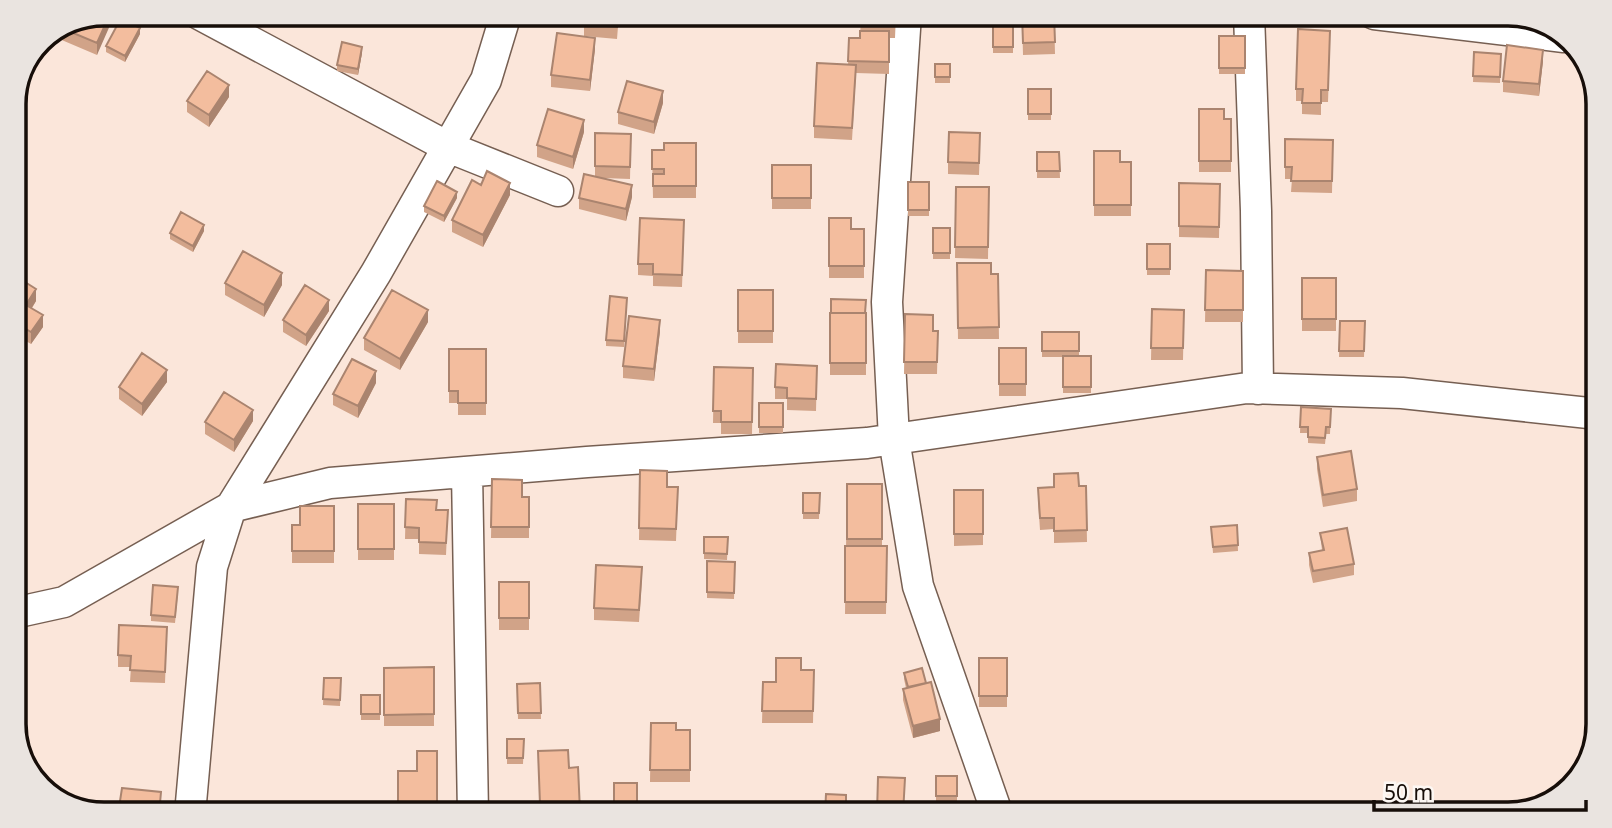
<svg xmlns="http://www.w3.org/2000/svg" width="1612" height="828" viewBox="0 0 1612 828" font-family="'Noto Sans',sans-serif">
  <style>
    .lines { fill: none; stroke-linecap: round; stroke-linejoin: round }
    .minor-casing { stroke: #765f52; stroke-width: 33 }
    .minor { stroke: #fff; stroke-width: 30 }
    .wall { fill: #d1a388 }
    .shaded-wall { fill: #aa846f }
    .building { fill: #f3bd9e; stroke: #aa846f; stroke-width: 2 }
    .rim { fill: none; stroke: #170e09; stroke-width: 3.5 }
  </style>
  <rect width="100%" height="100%" fill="#fbe6da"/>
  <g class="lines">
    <g class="minor-casing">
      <path id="minor" d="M199 14 448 147 558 191
        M906 14 887 302 894 439 918 586 995 807 994 814
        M1249 14 1256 211 1258 389
        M1374 14 1564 37
        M467 472 473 814
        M14 613 64 602 231 507 330 483 587 462 867 443 1247 388 1402 393 1598 414
        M190 814 212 567 231 507 376 273 486 80 506 14"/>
    </g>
    <use href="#minor" class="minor"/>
  </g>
  <path class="wall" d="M104 14 97 55 57 38V33Z
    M584 14H619L617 39 584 36Z
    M861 14H896L895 38H889V74L856 73 852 140 814 138V126L848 65 849 38H860Z
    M1022 14H1054L1055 54 1023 55Z
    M993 26H1013V53H993Z
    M140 34 125 62 106 52V46Z
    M1219 36H1245V74H1219Z
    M1330 42 1328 102H1321V115L1302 114V101H1296V89Z
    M595 49 590 91 551 87V75Z
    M1474 52 1501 54 1500 83 1473 82Z
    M362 53 358 75 337 71V65Z
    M1543 61 1539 96 1503 92V81Z
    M935 64H950V83H935Z
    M1028 89H1051V120H1028Z
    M229 97 209 127 187 112V101Z
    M663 103 654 134 618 124V112Z
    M1199 109 1224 119H1231V172H1199Z
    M584 132 573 169 537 157V145Z
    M595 133 631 134 630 179 603 178 632 197 626 221 579 209V198L595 176Z
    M1285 139 1333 140 1332 193 1291 192 1292 179H1285Z
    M696 143V198H653L652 150H664Z
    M980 145 979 175 948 174V162Z
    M1094 151 1120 162H1131V216H1094Z
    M1037 152H1059L1060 178H1037Z
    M772 165H811V209H772Z
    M908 182H929V216H908Z
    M1179 183 1220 184 1219 238 1179 237Z
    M481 185 510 195 483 247 452 232V220Z
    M956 187H989L988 259 955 258Z
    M457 198 444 222 424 212V206Z
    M829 218 851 229H864V278H829Z
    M933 228H950V259H933Z
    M204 231 193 252 170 239V233Z
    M684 232 682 287 653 286V276L638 275V264Z
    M1147 244H1170V275H1147Z
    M957 263 991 274H998L999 339H958Z
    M1206 270 1243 271V322H1205Z
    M14 275 36 301 32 308 43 327 31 344 14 334Z
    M1302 278H1336V331H1302Z
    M225 283 282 285 264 317 225 295Z
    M738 290H773V343H738Z
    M627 304 624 347 606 346V340Z
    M1152 309 1184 310 1183 360H1151Z
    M329 311 306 346 283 332V320Z
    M830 313H866V375H830Z
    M905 314 933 331H938L937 374H904Z
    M1340 321H1365L1364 357H1339Z
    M428 322 400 370 364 350V338Z
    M660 331 654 381 623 378V366Z
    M1042 332H1079V356H1091V393H1063V357H1042Z
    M999 348H1026V396H999Z
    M449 349H486V415H458V403H449Z
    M817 366 816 411 787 410V399H775V387Z
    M714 367 753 368 752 434H721V423H713Z
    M167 382 142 416 119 399V387Z
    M376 383 358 418 333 405V394Z
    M759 403H783V433H759Z
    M1301 407 1331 409 1330 434H1326L1325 444 1308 443V433H1300Z
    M253 421 234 452 205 434V422Z
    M1317 457 1357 489V501L1323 507 1317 469Z
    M640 470 667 487H678L676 541 639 540Z
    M492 479 522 497H529V538H491Z
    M847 484H882V546H887L886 614H845Z
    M1079 486H1086L1087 542 1054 543V529L1040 530 1038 500Z
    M954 490H983V545L954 546Z
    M803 493H820L819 519H803Z
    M406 499 437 510H448L446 555 419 554V539H405Z
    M358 504H394V560H358Z
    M334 506V563H292V525H300Z
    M1237 525 1238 551 1213 553 1211 527Z
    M1320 533 1354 564V575L1313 583 1309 565V553L1322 550Z
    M704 537H728L727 560 704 559Z
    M707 561 735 562 734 599 707 598Z
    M642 579 639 622 594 620V608Z
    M499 582H529V630H499Z
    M178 593 175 623 151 621V615Z
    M167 627 165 683 130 682 131 667H118V655Z
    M979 658H1007V707H979Z
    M434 667V726H384V668Z
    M801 670H814L813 723H762L763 682H776Z
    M904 673 926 683 940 731 913 738 903 700V689L906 688 904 679Z
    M324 678H341L340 706 323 705Z
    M540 683 541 719H518L517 684Z
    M361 695H380V720H361Z
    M651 723 676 730H690V782H650Z
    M507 739H524L523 764H507Z
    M538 751 569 768 578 767 580 814H540Z
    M936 776H957V802H936Z"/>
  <path class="shaded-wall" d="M110 14H115L97 55V43Z
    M140 28V34L125 62V56Z
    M595 38V49L590 91V80Z
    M362 47V53L358 75V69Z
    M1543 50V61L1539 96V84Z
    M229 85V97L209 127V115Z
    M663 91V103L654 134V122Z
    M584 120V132L573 169V157Z
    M510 183V195L483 247V235Z
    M632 185V197L626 221V209Z
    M457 192V198L444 222V216Z
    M204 225V231L193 252V246Z
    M282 273V285L264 317V305Z
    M36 289V301L26 317V305Z
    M329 300V311L306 346V335Z
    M428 310V322L400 370V359Z
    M43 315V327L31 344V332Z
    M660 320V331L654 381V369Z
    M167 370V382L142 416V404Z
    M376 371V383L358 418V406Z
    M253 410V421L234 452V440Z
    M940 719V731L913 738V726Z"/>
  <path class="building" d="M104 14H110L97 43 66 30Z
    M584 14H618L617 27 584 24Z
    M861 14H895V26L860 25Z
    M1022 14H1054L1055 42 1023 43Z
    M121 18 140 28 125 56 106 46Z
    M993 26H1013V47H993Z
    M1298 29 1330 31 1328 90H1321V103H1302L1303 89H1296Z
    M860 31H889V62L848 61 849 38H860Z
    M557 33 595 38 590 80 551 75Z
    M1219 36H1245V68H1219Z
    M342 42 362 47 358 69 337 65Z
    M1507 45 1543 50 1539 84 1503 81Z
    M1474 52 1501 54 1500 77 1473 76Z
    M817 63 856 65 852 128 814 126Z
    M935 64H950V77H935Z
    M207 71 229 85 209 115 187 101Z
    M627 81 663 91 654 122 618 112Z
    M1028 89H1051V114H1028Z
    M548 109 584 120 573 157 537 145Z
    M1199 109H1224V119H1231V161H1199Z
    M949 132 980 133 979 163 948 162Z
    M595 133 631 134 630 167 595 166Z
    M1285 139 1333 140 1332 181H1291L1292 167H1285Z
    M664 143H696V186H653V174H664V169H652V150H664Z
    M1094 151H1120V162H1131V205H1094Z
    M1037 152H1059L1060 171H1037Z
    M772 165H811V198H772Z
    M487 171 510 183 483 235 452 220 472 180 481 185Z
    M584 174 632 185 626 209 579 198Z
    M437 181 457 192 444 216 424 206Z
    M908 182H929V210H908Z
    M1179 183 1220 184 1219 227 1179 226Z
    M956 187H989L988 247H955Z
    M181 212 204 225 193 246 170 233Z
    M640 218 684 220 682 275 653 274V264H638Z
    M829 218H851V229H864V266H829Z
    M933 228H950V253H933Z
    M1147 244H1170V269H1147Z
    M243 251 282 273 264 305 225 283Z
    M957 263H991V274H998L999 327 958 328Z
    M1206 270 1243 271V310H1205Z
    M14 275 36 289 26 305 43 315 31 332 14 322Z
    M1302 278H1336V319H1302Z
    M305 285 329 300 306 335 283 320Z
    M392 290 428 310 400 359 364 338Z
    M738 290H773V331H738Z
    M610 296 627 298 624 341 606 340Z
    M831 299 866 300 865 313H831Z
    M1152 309 1184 310 1183 348H1151Z
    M830 313H866V363H830Z
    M905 314 933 315V331H938L937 362H904Z
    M629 316 660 320 654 369 623 366Z
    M1340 321H1365L1364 351H1339Z
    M1042 332H1079V351H1042Z
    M999 348H1026V384H999Z
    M449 349H486V403H458V391H449Z
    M142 353 167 370 142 404 119 387Z
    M1063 356H1091V387H1063Z
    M352 359 376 371 358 406 333 394Z
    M776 364 817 366 816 399 787 398V388L775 387Z
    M714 367 753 368 752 422H721V411H713Z
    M224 392 253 410 234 440 205 422Z
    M759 403H783V427H759Z
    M1301 407 1331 409 1330 427H1326L1325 438 1308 437V427H1300Z
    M1351 451 1357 489 1323 495 1317 457Z
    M640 470 667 471V487H678L676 529 639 528Z
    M1078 473 1079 486H1086L1087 530 1054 531V518H1040L1038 488 1054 487V474Z
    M492 479 522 480V497H529V527H491Z
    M847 484H882V539H847Z
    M954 490H983V534H954Z
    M803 493H820L819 513H803Z
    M406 499 437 500 436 510H448L446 543 419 542V528L405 527Z
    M358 504H394V549H358Z
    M300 506H334V551H292V525H300Z
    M1237 525 1238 545 1213 547 1211 527Z
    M1347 528 1354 564 1313 571 1309 553 1324 550 1320 533Z
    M704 537H728L727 554 704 553Z
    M845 546H887L886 602H845Z
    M707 561 735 562 734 593 707 592Z
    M596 565 642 567 639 610 594 608Z
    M499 582H529V618H499Z
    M153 585 178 587 175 617 151 615Z
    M119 625 167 627 165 672 130 670 131 656 118 655Z
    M776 658H801V670H814L813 711H762L763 682H776Z
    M979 658H1007V696H979Z
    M434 667V714L384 715V668Z
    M922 668 926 683 908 687 904 673Z
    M324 678H341L340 700 323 699Z
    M931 682 940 719 913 726 903 689Z
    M540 683 541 713H518L517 684Z
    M361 695H380V714H361Z
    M651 723H676V730H690V770H650Z
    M507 739H524L523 758H507Z
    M568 750 569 768 578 767 580 811 545 812V804H540L538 751Z
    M417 751H437V813H432V814H408V813H398V771H417Z
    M936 776H957V796H936Z
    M878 777 905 778 903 814 877 813Z
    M614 783H637V814H614Z
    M122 788 161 792 159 814H118Z
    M826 794 846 795V814H825Z"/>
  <path d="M0 0H1612V828H0ZM104 26H1508A78 78 0 0 1 1586 104V724A78 78 0 0 1 1508 802H104A78 78 0 0 1 26 724V104A78 78 0 0 1 104 26Z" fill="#eae4e0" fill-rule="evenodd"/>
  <path class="rim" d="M104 26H1508A78 78 0 0 1 1586 104V724A78 78 0 0 1 1508 802H104A78 78 0 0 1 26 724V104A78 78 0 0 1 104 26Z"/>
  <path d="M1374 800v10h212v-10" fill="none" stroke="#170e09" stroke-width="3.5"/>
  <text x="1384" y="800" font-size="21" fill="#170e09" stroke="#fcf7f3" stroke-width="5" paint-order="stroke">50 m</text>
</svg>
